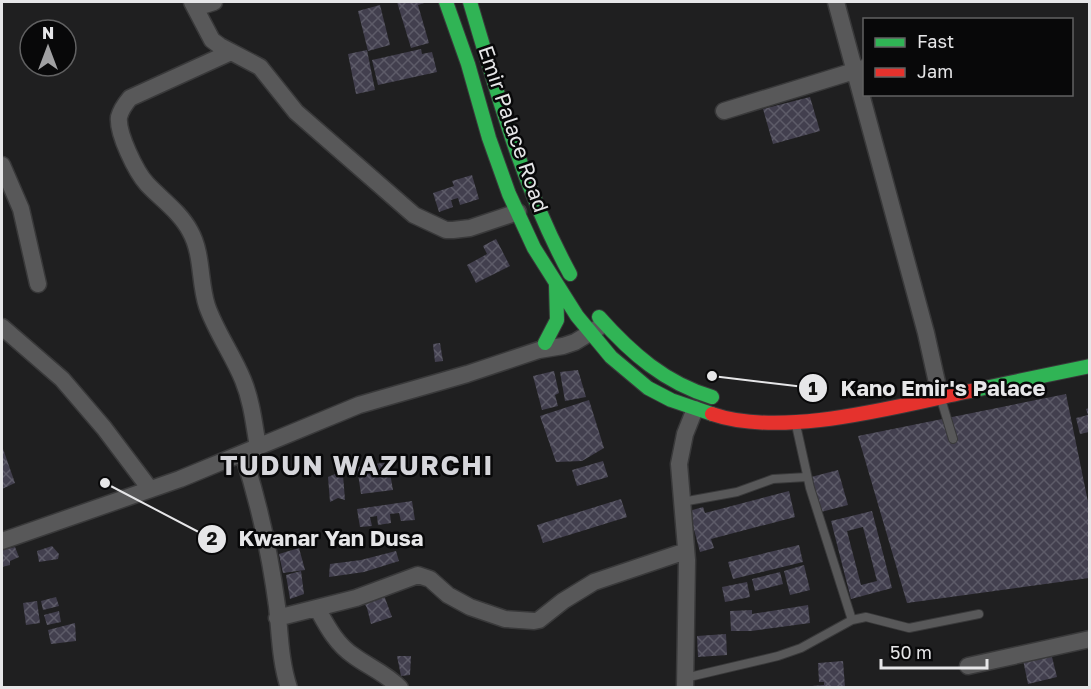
<svg xmlns="http://www.w3.org/2000/svg" width="1091" height="689" viewBox="0 0 1091 689" font-family="'Golos Text',sans-serif">
  <style>
    .building { fill: url(#building-cross-hatch); fill-rule: evenodd }
    .lines { fill: none; stroke-linecap: round; stroke-linejoin: round }
    .lane-casing { stroke: #39393a; stroke-width: 10 }
    .street-casing { stroke: #39393a; stroke-width: 19 }
    .fast-casing { stroke: #39393a; stroke-width: 16 }
    .jam-casing { stroke: #39393a; stroke-width: 16 }
    .lane { stroke: #585859; stroke-width: 8 }
    .street { stroke: #585859; stroke-width: 16 }
    .fast { stroke: #30b455; stroke-width: 14 }
    .jam { stroke: #e5322d; stroke-width: 14 }
    .labels { text-anchor: middle; stroke-width: 5; stroke-linejoin: round; paint-order: stroke }
    .street-label { font-size: 21px; fill: #e6e6e8; stroke: #080809 }
    .district-label { font-size: 27px; font-weight: bold; letter-spacing: 1.5px; fill: #d6d6db; stroke: #080809 }
    .leader { fill: none; stroke: #e6e6e8; stroke-width: 2 }
    .callout-dot { fill: #e6e6e8; stroke: #080809; stroke-width: 2 }
    .mark-label { font-size: 18px; text-anchor: middle; font-weight: bold; fill: #111 }
    .callout-label { font-size: 22px; text-anchor: middle; font-weight: bold; fill: #e6e6e8; stroke: #080809; stroke-width: 5; stroke-linejoin: round; paint-order: stroke }
  </style>
  <defs>
    <pattern id="building-cross-hatch" width="8" height="8" patternUnits="userSpaceOnUse" patternTransform="scale(1.5)"><rect width="8" height="8" fill="#423f4e"/><path d="M0 0l8 8M0 8l8-8" fill="none" stroke="#5d5b68"/></pattern>
  </defs>
  <rect width="100%" height="100%" fill="#1f1f20"/>
  <path class="building" d="M397 2H427L418 5 429 43 411 48Z
    M380 5 390 45 368 51 358 11Z
    M421 49 422 54 432 52 437 72 378 85 372 60Z
    M367 50 375 90 356 94 348 54Z
    M810 97 820 131 773 144 763 109Z
    M472 175 479 199 460 205 458 198 451 200 453 207 439 212 433 193 454 186 452 181Z
    M496 239 510 266 476 283 467 265 487 254 483 246Z
    M440 343 443 361 435 362 433 344Z
    M578 370 586 397 565 401 560 372Z
    M554 371 559 393 555 395 558 406 542 410 533 376Z
    M1066 394 1089 507V578L907 603 858 436Z
    M589 400 604 448 582 461 556 462 540 416Z
    M1089 408V432L1080 434 1076 418 1088 415 1086 409Z
    M2 446 15 483 2 489Z
    M603 461 608 477 577 486 572 470Z
    M388 462 393 490 361 494 357 467Z
    M838 470 848 505 821 512 811 477Z
    M335 474 343 475 345 500 338 498 330 502 328 477Z
    M789 491 795 517 711 539 714 548 700 552 689 511 703 507 705 513Z
    M621 499 627 517 543 543 537 525Z
    M412 501 415 520 401 521 399 513 390 514 391 523 378 525 377 516 370 517 372 526 360 527 357 509Z
    M872 511 892 588 851 599 831 521ZM863 527 877 581 861 585 847 531Z
    M799 545 803 562 733 579 728 562Z
    M52 546 59 554 58 559 39 562 37 551Z
    M15 547 19 557 10 561V565L2 567V550Z
    M299 548 305 570 283 573 279 554Z
    M396 551 399 561 364 572 329 577 330 564 361 560Z
    M804 565 810 590 790 595 784 571Z
    M301 571 304 594 290 599 286 575Z
    M780 572 783 584 755 591 752 579Z
    M747 582 750 597 725 602 722 587Z
    M382 590 392 617 371 624 367 608 361 597Z
    M56 597 59 606 43 610 41 601Z
    M37 601 40 623 26 625 23 603Z
    M808 605 810 623 751 631H731L730 611 752 610V614Z
    M59 611 61 622 47 625 44 615Z
    M75 623 76 641 51 644 48 630Z
    M726 634 727 655 698 657 697 636Z
    M1051 653 1057 677 1028 684 1023 660Z
    M397 656H411L410 675 401 676Z
    M843 661 845 687H812V686L824 685V682H819L818 663Z"/>
  <g class="lines">
    <g class="lane-casing">
      <path id="lane" d="M941 399 953 439
        M796 425 810 488 852 620
        M682 502 737 492 773 479 807 477
        M685 678 778 656 801 648 852 620 866 617 909 628 979 614"/>
    </g>
    <g class="street-casing">
      <path id="street" d="M192 2 212 40 220 46 260 67 296 112 414 215 446 230H453L470 228 518 212
        M836 2 926 333 940 396
        M195 8 214 2
        M231 52 130 98C125 104 121 109 119 117 117 133 136 172 147 184 161 199 180 212 190 231 203 254 199 282 207 306 216 332 233 355 243 380 252 402 254 424 258 447
        M724 111 864 68
        M2 165 21 209 38 284
        M2 327 62 379 104 428 150 489
        M243 454C259 503 270 554 277 606 280 633 280 661 289 688
        M2 541 180 479 359 405 467 374 539 350 563 346 575 342 598 328
        M317 608C327 626 336 644 354 656 369 667 387 674 400 688
        M277 618 356 598 418 575 430 579 448 595 470 607 505 619 534 621 539 620 563 601 594 582 686 551
        M968 666 1090 639
        M685 688 687 560 679 464 685 434 695 409"/>
    </g>
    <g class="fast-casing">
      <path id="fast" d="M446 2 468 64 489 138 509 194 534 248 577 316 611 357 648 388 671 400 712 414
        M470 2C498 95 523 188 570 274
        M599 317C631 353 665 383 712 397
        M545 343 557 320 556 285
        M975 390 1090 366"/>
    </g>
    <g class="jam-casing">
      <path id="jam" d="M712 414C784 439 901 405 975 390"/>
    </g>
    <use href="#lane" class="lane"/>
    <use href="#street" class="street"/>
    <use href="#fast" class="fast"/>
    <use href="#jam" class="jam"/>
  </g>
  <g class="labels">
    <g class="street-label">
      <text transform="translate(513 129) rotate(71)" y="7">Emir Palace Road</text>
    </g>
    <g class="district-label">
      <text x="357" y="475">TUDUN WAZURCHI</text>
    </g>
  </g>
  <path class="leader" d="M712 376L813 388M105 483L212 539"/>
  <g class="callout-dot">
    <circle cx="712" cy="376" r="6"/>
    <circle cx="105" cy="483" r="6"/>
    <circle cx="813" cy="388" r="15"/>
    <circle cx="212" cy="539" r="15"/>
  </g>
  <g class="mark-label">
    <text x="813" y="395">1</text>
    <text x="212" y="545">2</text>
  </g>
  <g class="callout-label">
    <text x="943" y="396">Kano Emir's Palace</text>
    <text x="331" y="546">Kwanar Yan Dusa</text>
  </g>
  <rect width="1091" height="689" fill="none" stroke="#e6e6e8" stroke-width="6"/>
  <rect x="863" y="18" width="210" height="78" fill="#080809" stroke="#616162" stroke-width="1.5"/>
  <rect x="875" y="38" width="30" height="9" fill="#30b455" stroke="#616162" stroke-width="1.5"/>
  <text x="917" y="48" font-size="18" fill="#e6e6e8">Fast</text>
  <rect x="875" y="68" width="30" height="9" fill="#e5322d" stroke="#616162" stroke-width="1.5"/>
  <text x="917" y="78" font-size="18" fill="#e6e6e8">Jam</text>
  <g transform="translate(48 48)"><circle r="28" fill="#080809" stroke="#616162" stroke-width="1.5"/>
  <path d="M0-4.5L10 22L0 15L-10 22Z" fill="#a0a0a2"/>
  <text y="-9" font-size="16" font-weight="bold" text-anchor="middle" fill="#e6e6e8">N</text>
  </g>
  <path d="M881 659v9h106v-9" fill="none" stroke="#e6e6e8" stroke-width="3"/>
  <text x="890" y="659" font-size="18" fill="#e6e6e8" stroke="#080809" stroke-width="4.5" paint-order="stroke">50 m</text>
</svg>
